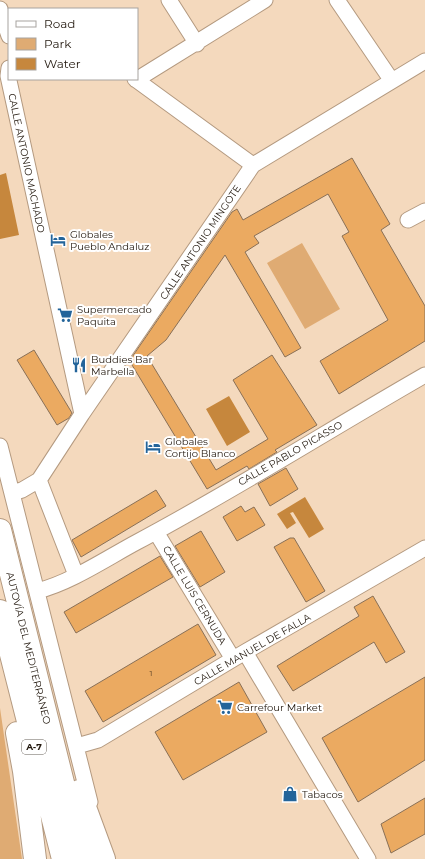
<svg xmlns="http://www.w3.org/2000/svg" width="425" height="859" viewBox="0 0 425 859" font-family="Montserrat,sans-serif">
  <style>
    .green { fill: #dfab73 }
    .water { fill: #c6873d }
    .building { fill: #ebaa61; stroke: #897057 }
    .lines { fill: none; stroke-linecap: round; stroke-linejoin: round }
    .minor-casing { stroke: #b49a80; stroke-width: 17 }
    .highway-casing { stroke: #b49a80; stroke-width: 24 }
    .minor { stroke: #fff; stroke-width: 15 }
    .highway { stroke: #fff; stroke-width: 22 }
    .labels { text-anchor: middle; stroke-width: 4; stroke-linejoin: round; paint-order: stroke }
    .number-label { font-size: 8px; fill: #553d24 }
    .shield { fill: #fff; stroke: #655e57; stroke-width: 1 }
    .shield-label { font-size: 9px; font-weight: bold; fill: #23190f }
    .street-label { font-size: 10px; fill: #23190f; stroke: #fff }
    .poi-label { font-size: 10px; fill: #23190f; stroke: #fff; text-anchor: start }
  </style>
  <rect width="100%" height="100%" fill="#f4d9bd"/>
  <path class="green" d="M302 243 340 309 305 329 267 263Z
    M0 708 22 859H0Z"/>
  <path class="water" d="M6 173 19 235 0 239V175Z
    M229 396 250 432 227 446 206 409Z
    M305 497 324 529 309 538 293 512 290 513 296 523 287 529 277 514Z"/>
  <path class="building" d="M352 158 390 224 381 230 425 306V341L339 394 320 361 388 320 342 236 349 232 328 194 254 236 259 243 245 252 301 348 285 357 225 255 166 340 147 356 216 470 268 439 233 380 272 355 317 425 275 450 277 452 249 469 247 466 207 489 132 365V357L232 212 237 209 243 220Z
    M34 350 72 413 69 418 57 425 17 360Z
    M286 468 298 489 270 506 258 484Z
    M156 490 166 506 81 557 72 540Z
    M241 506 245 512 254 507 265 525 237 541 223 517Z
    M201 531 225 572 200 587 175 546Z
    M290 538H294L325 591 306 602 274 547Z
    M160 556 173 577 76 633 64 612Z
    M373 596 405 652 386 663 374 642 293 691 277 666 359 616 354 607Z
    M198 624 216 655 103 722 85 691Z
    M425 677V760L358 802 322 738Z
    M239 682 267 732 183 780 155 732Z
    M425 798V834L391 853 381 824Z"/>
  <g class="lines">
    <g class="minor-casing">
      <path id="minor" d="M169 0 197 44
        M337 0 392 81
        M0 9 9 36
        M9 68 8 76 82 414
        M135 79 253 165
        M136 80 265 0
        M408 220 425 211
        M0 446 90 802
        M39 480 76 575
        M12 493 22 490 39 480 82 414 253 165 425 61
        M156 532 233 659
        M37 591C70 583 107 558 137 542 235 490 329 430 425 375
        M245 652 368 859
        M77 746 98 740 245 652 425 548"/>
    </g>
    <g class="highway-casing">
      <path id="highway" d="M0 530 82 859
        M0 611 63 859
        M17 733 24 771 35 859
        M79 791 104 859"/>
    </g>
    <use href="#minor" class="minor"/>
    <use href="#highway" class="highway"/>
  </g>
  <defs>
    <g id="hotel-bare" transform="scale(1.2)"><path d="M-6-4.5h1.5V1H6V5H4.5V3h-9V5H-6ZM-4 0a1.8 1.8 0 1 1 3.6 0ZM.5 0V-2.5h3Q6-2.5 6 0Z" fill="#23649a" stroke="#fff" stroke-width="2.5" paint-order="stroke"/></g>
    <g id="supermarket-bare" transform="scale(1.2)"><path d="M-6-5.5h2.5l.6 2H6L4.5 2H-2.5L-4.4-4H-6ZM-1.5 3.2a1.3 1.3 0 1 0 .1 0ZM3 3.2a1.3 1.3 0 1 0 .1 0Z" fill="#23649a" stroke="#fff" stroke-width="2.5" paint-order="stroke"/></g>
    <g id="restaurant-bare" transform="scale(1.2)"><path d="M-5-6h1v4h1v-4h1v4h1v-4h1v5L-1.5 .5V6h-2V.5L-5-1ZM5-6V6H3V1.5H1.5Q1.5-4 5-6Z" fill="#23649a" stroke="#fff" stroke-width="2.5" paint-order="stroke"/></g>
    <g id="shop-bare" transform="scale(1.2)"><path d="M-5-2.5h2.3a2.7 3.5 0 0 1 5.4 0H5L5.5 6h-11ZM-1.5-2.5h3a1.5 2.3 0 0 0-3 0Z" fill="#23649a" stroke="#fff" stroke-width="2.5" paint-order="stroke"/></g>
  </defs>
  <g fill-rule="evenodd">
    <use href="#hotel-bare" x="58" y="240"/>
    <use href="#supermarket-bare" x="65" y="315"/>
    <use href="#restaurant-bare" x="79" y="365"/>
    <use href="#hotel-bare" x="153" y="447"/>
    <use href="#supermarket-bare" x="225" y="707"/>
    <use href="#shop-bare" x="290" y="794"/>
  </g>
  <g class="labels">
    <g class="number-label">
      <text x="151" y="676">1</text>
    </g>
    <rect class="shield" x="22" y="740" width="24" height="14" rx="3"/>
    <g class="shield-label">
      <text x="34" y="750">A-7</text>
    </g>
    <g class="street-label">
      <text transform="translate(27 163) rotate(78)" y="4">CALLE ANTONIO MACHADO</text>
      <text transform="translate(200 242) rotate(-56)" y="4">CALLE ANTONIO MINGOTE</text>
      <text transform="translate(290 453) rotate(-30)" y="4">CALLE PABLO PICASSO</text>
      <text transform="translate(195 595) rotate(59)" y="4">CALLE LUIS CERNUDA</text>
      <text transform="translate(29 648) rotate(76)" y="4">AUTOVÍA DEL MEDITERRÁNEO</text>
      <text transform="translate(252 649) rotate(-30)" y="4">CALLE MANUEL DE FALLA</text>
    </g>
    <g class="poi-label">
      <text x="70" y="238">Globales<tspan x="70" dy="12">Pueblo Andaluz</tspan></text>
      <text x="77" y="313">Supermercado<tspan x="77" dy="12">Paquita</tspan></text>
      <text x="91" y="363">Buddies Bar<tspan x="91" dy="12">Marbella</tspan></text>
      <text x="165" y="445">Globales<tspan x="165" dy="12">Cortijo Blanco</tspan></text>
      <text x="237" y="711">Carrefour Market</text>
      <text x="302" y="798">Tabacos</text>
    </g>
  </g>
  <rect x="8" y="8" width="130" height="72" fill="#ffffff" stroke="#a7a39f"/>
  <rect x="16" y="21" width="20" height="6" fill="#ffffff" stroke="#a7a39f"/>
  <text x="44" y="28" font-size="12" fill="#23190f">Road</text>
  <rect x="16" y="38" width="20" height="12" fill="#dfab73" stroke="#a7a39f"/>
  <text x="44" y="48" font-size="12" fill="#23190f">Park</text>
  <rect x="16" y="58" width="20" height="12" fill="#c6873d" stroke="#a7a39f"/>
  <text x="44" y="68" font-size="12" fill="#23190f">Water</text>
</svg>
